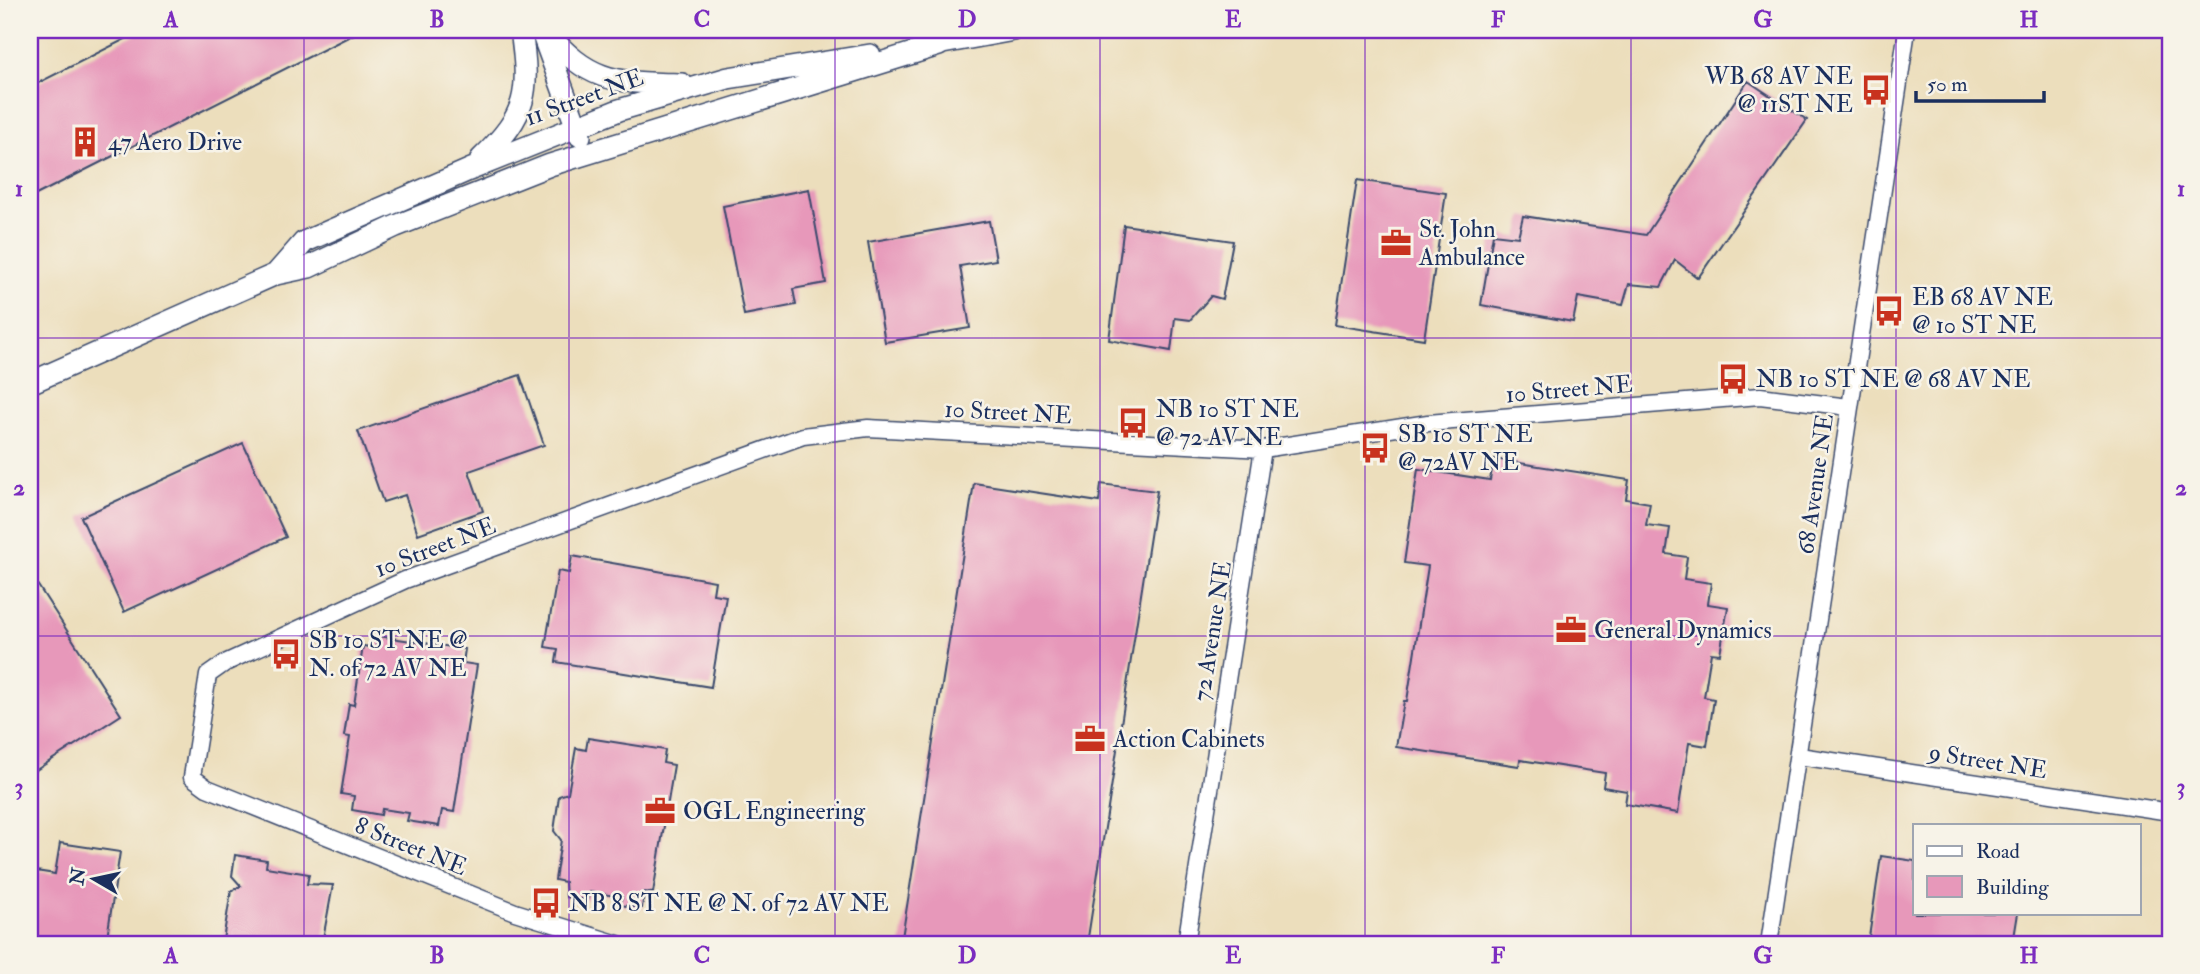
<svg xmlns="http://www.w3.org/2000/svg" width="2200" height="974" viewBox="0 0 2200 974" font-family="'IM FELL Double Pica',serif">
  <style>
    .building { fill: #e798ba }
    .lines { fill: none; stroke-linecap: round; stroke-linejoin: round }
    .minor-casing { stroke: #3a496c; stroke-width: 19 }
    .tertiary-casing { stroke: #3a496c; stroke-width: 24 }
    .minor { stroke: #fff; stroke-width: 16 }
    .tertiary { stroke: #fff; stroke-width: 21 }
    .grid { fill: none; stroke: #7b2cbf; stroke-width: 2; stroke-opacity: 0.55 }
    .labels { text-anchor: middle; stroke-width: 5; stroke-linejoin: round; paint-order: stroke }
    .poi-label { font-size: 24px; fill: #1b2f5e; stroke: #f7f3e8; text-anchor: start }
    .street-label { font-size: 24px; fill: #1b2f5e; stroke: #f7f3e8 }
    .neatline { fill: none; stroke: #7b2cbf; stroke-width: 2.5 }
    .grid-label { font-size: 23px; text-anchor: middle; font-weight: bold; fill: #7b2cbf }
  </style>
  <rect width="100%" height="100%" fill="#f7f3e8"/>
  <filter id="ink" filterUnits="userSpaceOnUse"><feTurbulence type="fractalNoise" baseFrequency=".0143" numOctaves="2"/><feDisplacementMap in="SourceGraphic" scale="14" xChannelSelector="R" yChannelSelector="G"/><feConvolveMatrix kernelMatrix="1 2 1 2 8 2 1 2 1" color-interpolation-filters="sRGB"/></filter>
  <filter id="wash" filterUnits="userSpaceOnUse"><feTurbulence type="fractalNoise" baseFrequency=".00686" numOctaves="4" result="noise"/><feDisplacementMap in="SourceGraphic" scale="28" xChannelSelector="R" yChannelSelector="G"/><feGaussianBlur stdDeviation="1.57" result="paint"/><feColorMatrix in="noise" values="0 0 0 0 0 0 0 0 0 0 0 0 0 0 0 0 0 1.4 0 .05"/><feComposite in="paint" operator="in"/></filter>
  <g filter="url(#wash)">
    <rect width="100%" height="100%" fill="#ecdebc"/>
    <g id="blocks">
      <path class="building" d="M143 30H362L30 198V87Z
        M1748 81 1807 120 1698 278 1675 260 1661 287 1629 284 1623 305 1578 297 1573 322 1481 305 1493 234 1518 237 1523 216 1646 235Z
        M1357 180 1446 193 1424 339 1335 325Z
        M809 189 826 283 793 289 796 305 744 315 723 206Z
        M989 221 996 260 960 266 970 328 885 342 868 242Z
        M1124 225 1233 241 1222 299 1211 296 1190 320 1175 318 1171 351 1109 340Z
        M520 375 544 445 469 471 483 511 418 534 405 495 383 502 358 431Z
        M243 443 286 537 124 612 81 517Z
        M1494 459 1629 480 1626 499 1650 503 1646 525 1670 528 1666 554 1687 557 1684 579 1711 583 1708 604 1728 607 1720 654 1711 653 1704 697 1714 699 1707 746 1689 743 1678 813 1625 804 1627 791 1603 787 1605 773 1520 760 1519 766 1396 747 1404 701H1407L1428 566 1404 563 1418 469 1490 480Z
        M974 483 1099 502 1101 484 1157 491 1087 944H901Z
        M572 556 715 581 713 594 726 596 711 687 556 662 558 649 545 647 558 571 569 573Z
        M30 573 121 715 30 774Z
        M378 636 465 649 463 663 477 665 454 812 442 810 439 826 407 821 409 813 382 809 381 815 352 810 354 796 341 794 350 737 344 736 349 704 354 705 363 646 376 648Z
        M588 738 665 750 663 763 674 765 653 893 644 892 642 908 619 905 622 897 590 892 587 900 566 897 565 882 555 880 561 840 554 831 559 796 568 793 576 748 586 750Z
        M60 843 120 852 106 944H30V870L55 874Z
        M235 855 267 860 266 867 309 874 307 884 333 885 322 944H230L223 940 231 891 241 886 232 876Z
        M1881 856 1915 861V913H2018L2013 944H1868Z"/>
    </g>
  </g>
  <g filter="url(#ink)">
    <use href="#blocks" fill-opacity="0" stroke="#3a496c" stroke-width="2"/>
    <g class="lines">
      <g class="minor-casing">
        <path id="minor" d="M1799 756 2170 812
          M618 944 515 912 207 788 192 777 208 675 225 663 405 580 803 436 868 428 1263 449 1428 423 1760 396 1849 407
          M1186 944 1263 449
          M1769 944 1907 30"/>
      </g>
      <g class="tertiary-casing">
        <path id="tertiary" d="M544 30C591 84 614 82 682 84
          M544 38 580 136
          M926 46 1014 30
          M481 159C528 114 530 93 521 30
          M276 274 304 242 469 170 619 110 728 78 870 55
          M30 383 276 274 309 267 396 226 550 165 939 45"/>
      </g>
      <use href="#minor" class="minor"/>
      <use href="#tertiary" class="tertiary"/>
    </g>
  </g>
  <path class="grid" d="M304 30V944M569 30V944M835 30V944M1100 30V944M1365 30V944M1631 30V944M1896 30V944M30 338H2170M30 636H2170"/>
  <defs>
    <g id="bus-bare" transform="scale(2.415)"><path d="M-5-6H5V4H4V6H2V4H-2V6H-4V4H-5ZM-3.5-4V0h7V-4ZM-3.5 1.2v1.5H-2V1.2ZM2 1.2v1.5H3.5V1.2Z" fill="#c8321e" stroke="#f7f3e8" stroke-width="2.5" paint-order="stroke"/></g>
    <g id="building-bare" transform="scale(2.415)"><path d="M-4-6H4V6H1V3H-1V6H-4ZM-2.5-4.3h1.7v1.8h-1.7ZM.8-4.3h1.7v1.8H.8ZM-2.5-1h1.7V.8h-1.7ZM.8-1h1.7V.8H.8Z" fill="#c8321e" stroke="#f7f3e8" stroke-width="2.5" paint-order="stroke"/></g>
    <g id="office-bare" transform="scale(2.415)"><path d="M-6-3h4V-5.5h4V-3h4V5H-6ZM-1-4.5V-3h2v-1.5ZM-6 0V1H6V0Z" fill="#c8321e" stroke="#f7f3e8" stroke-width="2.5" paint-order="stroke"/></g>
  </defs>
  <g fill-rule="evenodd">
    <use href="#bus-bare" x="1876" y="90"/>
    <use href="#building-bare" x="85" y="142"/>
    <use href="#office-bare" x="1396" y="243"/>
    <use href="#bus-bare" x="1889" y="311"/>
    <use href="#bus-bare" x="1733" y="379"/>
    <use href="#bus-bare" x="1133" y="423"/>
    <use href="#bus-bare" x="1375" y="448"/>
    <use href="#office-bare" x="1571" y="630"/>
    <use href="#bus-bare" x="286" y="654"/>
    <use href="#office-bare" x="1090" y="739"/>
    <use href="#office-bare" x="660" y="811"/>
    <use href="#bus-bare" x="546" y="903"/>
  </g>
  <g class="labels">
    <g class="poi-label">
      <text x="1853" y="84" text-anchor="end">WB 68 AV NE<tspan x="1853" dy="28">@ 11ST NE</tspan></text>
      <text x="108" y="150">47 Aero Drive</text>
      <text x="1419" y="237">St. John<tspan x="1419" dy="28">Ambulance</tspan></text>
      <text x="1912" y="305">EB 68 AV NE<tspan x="1912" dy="28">@ 10 ST NE</tspan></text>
      <text x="1756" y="387">NB 10 ST NE @ 68 AV NE</text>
      <text x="1156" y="417">NB 10 ST NE<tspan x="1156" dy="28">@ 72 AV NE</tspan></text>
      <text x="1398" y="442">SB 10 ST NE<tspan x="1398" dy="28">@ 72AV NE</tspan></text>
      <text x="1594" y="638">General Dynamics</text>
      <text x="309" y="648">SB 10 ST NE @<tspan x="309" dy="28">N. of 72 AV NE</tspan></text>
      <text x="1113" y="747">Action Cabinets</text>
      <text x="683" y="819">OGL Engineering</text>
      <text x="569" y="911">NB 8 ST NE @ N. of 72 AV NE</text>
    </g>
    <g class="street-label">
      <text transform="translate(584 97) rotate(-20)" y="8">11 Street NE</text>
      <text transform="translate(1569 389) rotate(-5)" y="8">10 Street NE</text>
      <text transform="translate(1008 412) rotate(3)" y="8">10 Street NE</text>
      <text transform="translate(1815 484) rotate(-82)" y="8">68 Avenue NE</text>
      <text transform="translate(435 547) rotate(-21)" y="8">10 Street NE</text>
      <text transform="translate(1212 631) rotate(-81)" y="8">72 Avenue NE</text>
      <text transform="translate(1988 761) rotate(9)" y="8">9 Street NE</text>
      <text transform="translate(411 846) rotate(22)" y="8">8 Street NE</text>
    </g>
  </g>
  <rect width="2200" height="974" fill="none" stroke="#f7f3e8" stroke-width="77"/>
  <rect x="1913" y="824" width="228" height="91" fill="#f7f3e8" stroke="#9fa5b1" stroke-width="2"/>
  <rect x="1927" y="846" width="35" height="10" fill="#ffffff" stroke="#9fa5b1" stroke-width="2"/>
  <text x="1976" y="858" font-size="21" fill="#1b2f5e">Road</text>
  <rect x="1927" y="876" width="35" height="21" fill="#e798ba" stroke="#9fa5b1" stroke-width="2"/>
  <text x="1976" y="894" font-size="21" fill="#1b2f5e">Building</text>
  <g transform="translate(94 879) rotate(279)" stroke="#f7f3e8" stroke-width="5" paint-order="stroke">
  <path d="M0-5L12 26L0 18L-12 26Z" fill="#1b2f5e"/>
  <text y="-10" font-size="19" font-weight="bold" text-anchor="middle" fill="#1b2f5e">N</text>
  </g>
  <path d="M1916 91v10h128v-10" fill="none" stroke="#1b2f5e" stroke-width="3.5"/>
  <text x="1927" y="91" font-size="21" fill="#1b2f5e" stroke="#f7f3e8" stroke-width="5" paint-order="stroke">50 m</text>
  <rect x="38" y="38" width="2124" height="898" class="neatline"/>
  <g class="grid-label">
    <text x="171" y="27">A</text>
    <text x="437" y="27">B</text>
    <text x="702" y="27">C</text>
    <text x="967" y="27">D</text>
    <text x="1233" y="27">E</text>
    <text x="1498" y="27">F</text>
    <text x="1763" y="27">G</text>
    <text x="2029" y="27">H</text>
    <text x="19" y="196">1</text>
    <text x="2181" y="196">1</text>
    <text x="19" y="495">2</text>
    <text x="2181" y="495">2</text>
    <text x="19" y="794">3</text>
    <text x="2181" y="794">3</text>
    <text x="171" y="963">A</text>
    <text x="437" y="963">B</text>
    <text x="702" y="963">C</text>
    <text x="967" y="963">D</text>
    <text x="1233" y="963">E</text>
    <text x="1498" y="963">F</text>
    <text x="1763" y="963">G</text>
    <text x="2029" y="963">H</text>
  </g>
</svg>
